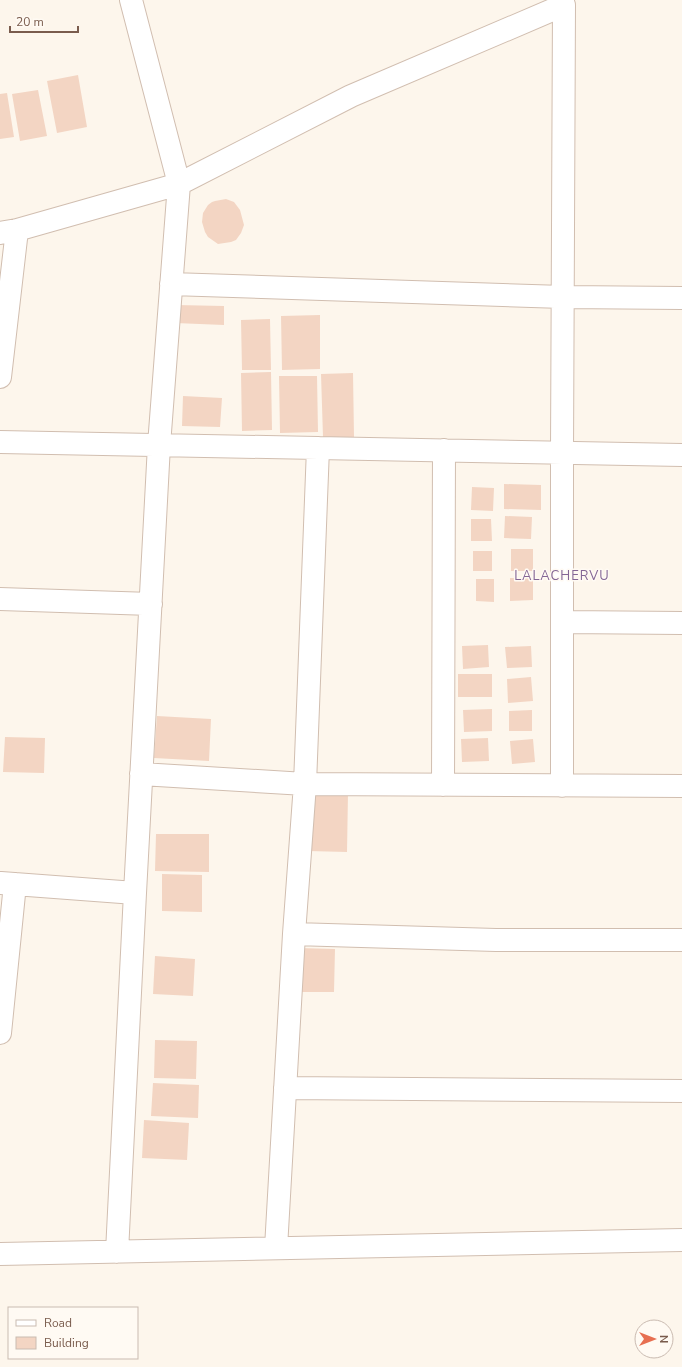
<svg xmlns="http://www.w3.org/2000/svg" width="682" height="1367" viewBox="0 0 682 1367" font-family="'Nunito Sans',sans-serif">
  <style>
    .building { fill: #f3d5c3 }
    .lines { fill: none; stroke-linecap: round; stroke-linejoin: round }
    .minor-casing { stroke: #d1beb0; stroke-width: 24 }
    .minor { stroke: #fff; stroke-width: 22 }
    .labels { text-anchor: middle; stroke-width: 3; stroke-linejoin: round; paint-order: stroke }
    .quarter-label { font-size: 13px; letter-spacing: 1px; fill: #846695; stroke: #fffaf3 }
  </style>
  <rect width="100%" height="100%" fill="#fdf6ec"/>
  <path class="building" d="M78 75 87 127 57 133 47 81Z
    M38 90 47 136 20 141 12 94Z
    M7 93 14 137 0 139V94Z
    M226 199 234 202 240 210 244 225 241 233 236 240 231 242 218 244 208 237 205 232 202 222 203 213 208 205 212 202 215 201Z
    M176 305 224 306V325L175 323Z
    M320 315V369L282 370 281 316Z
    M270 319 271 370H242L241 320Z
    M271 372 272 430 242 431 241 373Z
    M353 373 354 437H323L321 374Z
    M279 376H317L318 432 280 433Z
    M183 396 222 398 220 427 182 426Z
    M504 484 541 485V510L504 509Z
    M472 487 494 488 493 511 471 510Z
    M505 516 532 517 531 539 504 538Z
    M471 519H491L492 541H471Z
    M511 549H533V571H511Z
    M473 551H492V571H473Z
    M510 578H533V600L510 601Z
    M476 579H494V602L476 601Z
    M488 645 489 667 463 669 462 646Z
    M531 646 532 667 507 668 505 647Z
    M458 674H492V697H458Z
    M531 677 533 701 508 703 507 679Z
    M492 709V731L464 732 463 710Z
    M532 710V731H509V711Z
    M157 716 211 719 209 761 154 758Z
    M5 737 45 738 44 773 3 772Z
    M488 738 489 761 462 762 461 739Z
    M533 739 535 762 512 764 510 741Z
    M309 792 348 793 347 852 308 851Z
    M156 834H209V872L155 871Z
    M162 874 202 875V912L162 911Z
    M298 948 335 949 334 992H298Z
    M155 956 195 959 193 996 153 994Z
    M155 1040 197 1041 196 1079 154 1078Z
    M153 1083 199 1085 198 1118 151 1116Z
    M144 1120 189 1123 187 1160 142 1158Z"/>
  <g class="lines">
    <g class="minor-casing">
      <path id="minor" d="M0 233 17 230 179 184 351 96 564 5 562 452V786
        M171 284 563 297 682 298
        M0 377 17 230
        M0 442 682 455
        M0 599 151 604
        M563 622 682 623
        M141 774 305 784 682 786
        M443 785 444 450
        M1 883 135 893
        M294 934 496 940H682
        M0 1033 15 884
        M285 1088 682 1091
        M276 1248 294 934 305 784 318 448
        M117 1252 135 893 159 445 179 184 131 0
        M0 1254 682 1240"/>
    </g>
    <use href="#minor" class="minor"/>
  </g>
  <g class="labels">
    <g class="quarter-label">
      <text x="562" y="580">LALACHERVU</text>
    </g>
  </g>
  <rect x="8" y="1307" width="130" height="52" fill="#fffaf3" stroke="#cabbb1"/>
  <rect x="16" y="1320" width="20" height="6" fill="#ffffff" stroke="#cabbb1"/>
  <text x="44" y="1327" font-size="12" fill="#7a5c4d">Road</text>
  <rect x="16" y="1337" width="20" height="12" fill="#f3d5c3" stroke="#cabbb1"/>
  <text x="44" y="1347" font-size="12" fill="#7a5c4d">Building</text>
  <g transform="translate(654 1339) rotate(90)"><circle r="19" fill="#fffaf3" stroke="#cabbb1"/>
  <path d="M0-3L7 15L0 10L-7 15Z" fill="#e76f51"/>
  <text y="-6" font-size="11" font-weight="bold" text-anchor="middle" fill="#7a5c4d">N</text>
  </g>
  <path d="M10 26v6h68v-6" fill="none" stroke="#7a5c4d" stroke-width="2"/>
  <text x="16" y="26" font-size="12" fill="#7a5c4d" stroke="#fffaf3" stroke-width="3" paint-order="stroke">20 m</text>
</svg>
